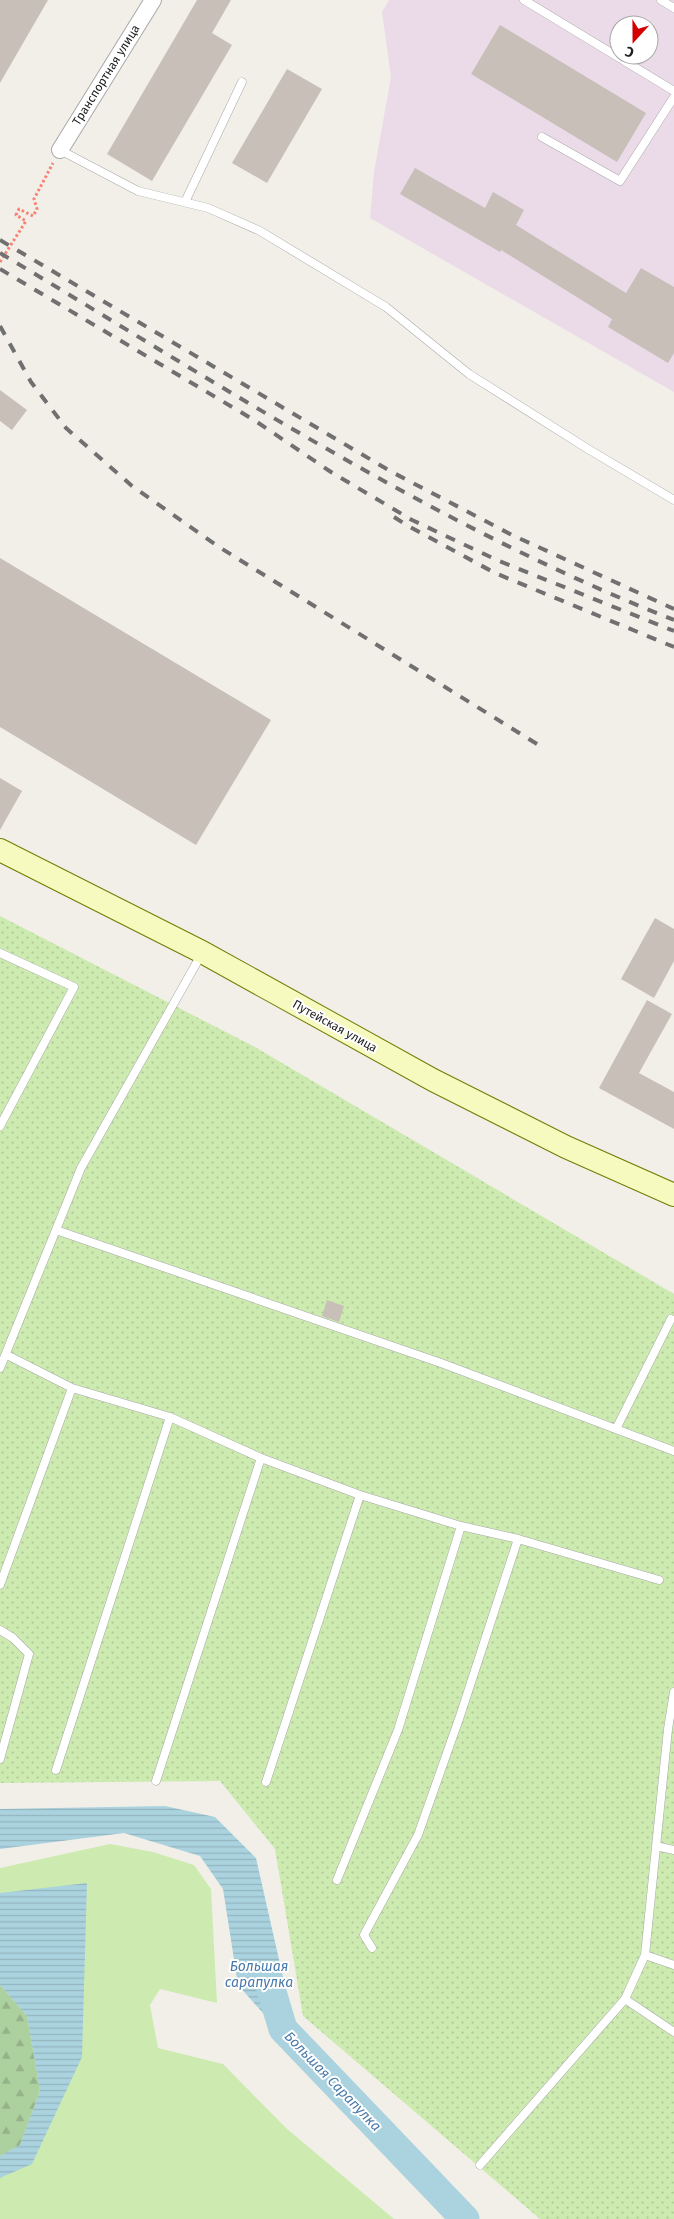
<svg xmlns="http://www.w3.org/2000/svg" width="674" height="2219" viewBox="0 0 674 2219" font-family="'Fira Sans',sans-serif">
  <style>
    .industrial { fill: #ebdbe8; fill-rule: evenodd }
    .grass { fill: #cdebb0 }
    .forest { fill: url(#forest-firs) }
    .garden { fill: url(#garden-dots) }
    .water { fill: url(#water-rules) }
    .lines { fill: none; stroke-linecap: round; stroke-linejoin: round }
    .river { stroke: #aad3df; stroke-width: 29 }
    .building { fill: #c7bfb8 }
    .lane-casing { stroke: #a9a9a9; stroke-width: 9 }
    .street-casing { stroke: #a9a9a9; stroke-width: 18 }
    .secondary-casing { stroke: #707d05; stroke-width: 24 }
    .path { stroke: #fa8072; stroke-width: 3; stroke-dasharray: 2.5 2.5; stroke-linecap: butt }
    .lane { stroke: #fff; stroke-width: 8 }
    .street { stroke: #fff; stroke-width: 16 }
    .secondary { stroke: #f7fabf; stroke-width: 22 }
    .rail { stroke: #707070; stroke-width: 4; stroke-dasharray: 10 10; stroke-linecap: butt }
    .labels { text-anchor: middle; stroke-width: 4; stroke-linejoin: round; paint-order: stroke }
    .street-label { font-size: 12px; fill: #222; stroke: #fff }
    .water-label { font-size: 14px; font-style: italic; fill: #4a7aab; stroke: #fff }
  </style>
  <defs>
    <pattern id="forest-firs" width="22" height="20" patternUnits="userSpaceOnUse" patternTransform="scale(1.25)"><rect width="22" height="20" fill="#add19e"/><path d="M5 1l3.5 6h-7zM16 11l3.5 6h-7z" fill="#95b388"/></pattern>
    <pattern id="garden-dots" width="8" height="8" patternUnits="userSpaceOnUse" patternTransform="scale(1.25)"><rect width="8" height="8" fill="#cdebb0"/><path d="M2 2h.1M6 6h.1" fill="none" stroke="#b0c997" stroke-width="1.8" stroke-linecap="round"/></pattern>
    <pattern id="water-rules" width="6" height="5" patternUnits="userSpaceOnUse" patternTransform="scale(1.25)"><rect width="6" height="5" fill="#aad3df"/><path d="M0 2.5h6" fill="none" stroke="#92b5bf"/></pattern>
  </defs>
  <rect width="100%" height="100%" fill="#f2efe9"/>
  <path class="industrial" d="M389 0H674V392L370 218 374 172 391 77 382 12ZM619 25H649V55H619Z"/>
  <path class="grass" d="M110 1844 153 1852 194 1865 211 1889 217 2003 160 1989 150 2005 158 2048 223 2064 286 2128 394 2219H0V1868Z"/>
  <path class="forest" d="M0 1985 27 2016 40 2091 20 2145 0 2156Z"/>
  <path class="garden" d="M0 916 255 1047 674 1294V2219H540L303 2016 275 1849 220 1781 0 1783Z"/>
  <path class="water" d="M165 1806 215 1817 256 1858 292 2017 270 2021 238 1985 223 1889 200 1856 124 1833 0 1849V1809Z
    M87 1883 82 2057 32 2164 0 2178V2156L20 2145 40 2091 27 2016 0 1985V1893Z"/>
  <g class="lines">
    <path class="river" d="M269 1982 283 2029 465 2219"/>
  </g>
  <path class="building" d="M0 0H48L0 83Z
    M197 0H231L212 33 232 45 152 181 107 154Z
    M500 25 646 113 617 162 471 74Z
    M287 69 322 89 267 183 232 163Z
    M415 168 485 208 493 192 524 210 516 225 626 293 641 268 674 287V353L668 363 608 327 612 319 501 250 500 252 400 194Z
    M0 390 27 410 12 430 0 421Z
    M0 558 271 720 196 845 0 727Z
    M0 778 22 791 0 830Z
    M655 918 674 929V961L654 998 621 979Z
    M647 1000 672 1014 639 1073 674 1092V1129L599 1088Z
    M327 1300 344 1306 339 1322 322 1316Z"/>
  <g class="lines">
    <g class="lane-casing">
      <path id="lane" d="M524 0 674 91
        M661 0 674 8
        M542 137 620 181 674 97
        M60 150 138 191 208 208 260 231 386 307 469 374 588 449 674 500
        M185 202 242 82
        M0 953 74 987 0 1126
        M56 1230 441 1363 674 1451
        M7 1355 72 1388 170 1417 261 1458 360 1495 461 1526 518 1539 460 1716 418 1835 364 1935 372 1948
        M0 1368 81 1168 201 955
        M616 1429 671 1319
        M518 1539 659 1580
        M0 1585 72 1388
        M0 1630 13 1638 29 1654 0 1759
        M56 1770 170 1417
        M156 1781 261 1458
        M266 1782 360 1495
        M656 1846 674 1850
        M337 1880 398 1730 461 1526
        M645 1955 674 1965
        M625 1999 674 2032
        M480 2165 625 1999 645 1955 668 1729 674 1692"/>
    </g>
    <g class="street-casing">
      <path id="street" d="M60 150 153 0"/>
    </g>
    <g class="secondary-casing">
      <path id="secondary" d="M0 850 202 952 433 1080 566 1147 674 1195"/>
    </g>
    <path class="path" d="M0 262 26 221 16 215 19 209 33 216 37 209 34 199 53 163"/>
    <use href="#lane" class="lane"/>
    <use href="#street" class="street"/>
    <use href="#secondary" class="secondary"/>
    <path class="rail" d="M0 240 390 471 512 535 674 609
      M0 253C219 384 435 526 674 620
      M0 269 254 420 331 472 412 520 499 561 674 631
      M0 326 31 382 66 428 132 486 219 547 537 744
      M394 517 408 526 495 573 674 647"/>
  </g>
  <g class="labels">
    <g class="street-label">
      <text transform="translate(106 75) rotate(-58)" y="4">Транспортная улица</text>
      <text transform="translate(335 1026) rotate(29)" y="4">Путейская улица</text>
    </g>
    <g class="water-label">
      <text x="259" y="1971">Большая<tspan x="259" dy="16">сарапулка</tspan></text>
      <text transform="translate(333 2081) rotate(46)" y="5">Большая Сарапулка</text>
    </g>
  </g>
  <g transform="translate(634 40) rotate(201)"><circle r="24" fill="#ffffff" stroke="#a7a7a7"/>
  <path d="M0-4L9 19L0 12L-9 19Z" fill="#d40000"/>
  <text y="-8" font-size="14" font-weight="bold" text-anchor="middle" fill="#222222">С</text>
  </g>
</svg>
